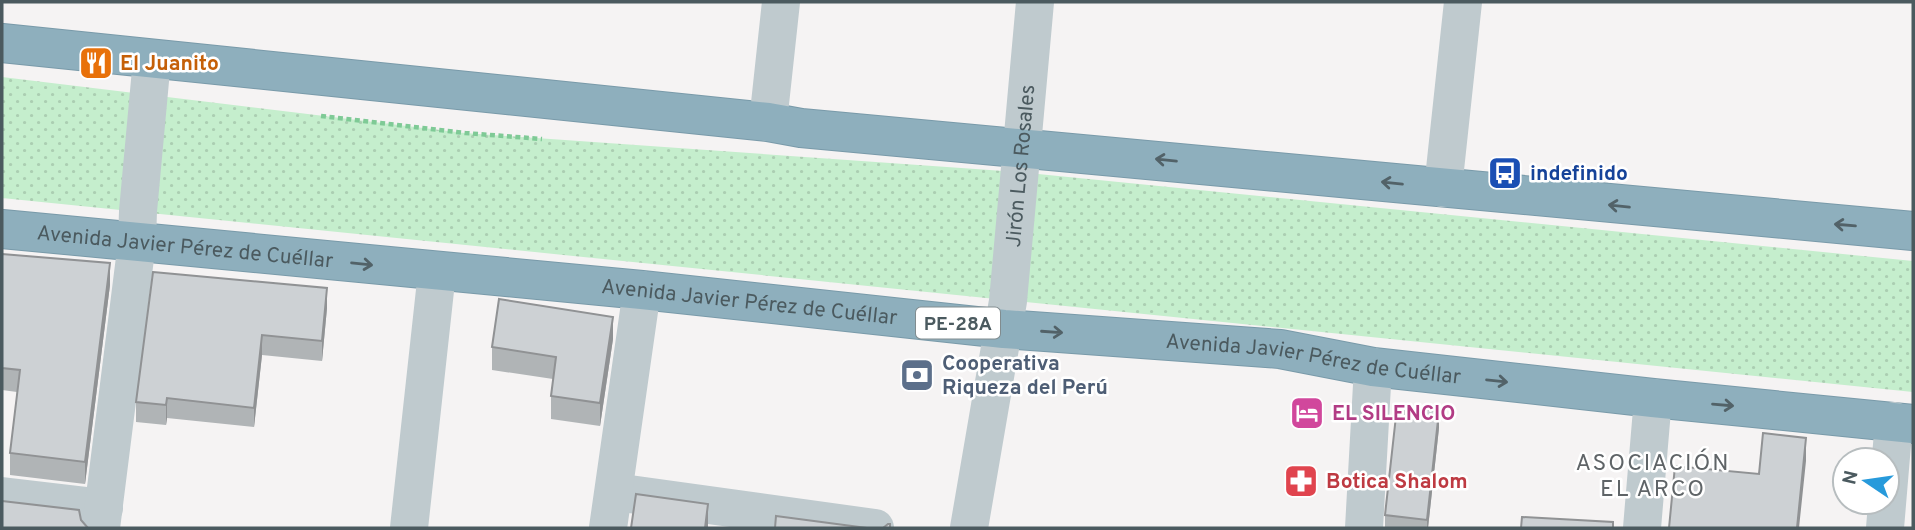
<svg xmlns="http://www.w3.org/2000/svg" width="1915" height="530" viewBox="0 0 1915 530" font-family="Overpass,sans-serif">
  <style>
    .park { fill: url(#park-dots) }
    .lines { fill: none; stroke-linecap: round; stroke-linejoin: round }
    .highway-casing { stroke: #799aa9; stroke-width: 40 }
    .path { stroke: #7fca96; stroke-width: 4.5; stroke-dasharray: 5 3.5; stroke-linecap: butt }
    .street { stroke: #bfcace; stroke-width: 38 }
    .highway { stroke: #8eafbd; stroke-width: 38 }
    .wall { fill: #b0b4b6 }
    .shaded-wall { fill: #909294 }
    .building { fill: #cdd1d4; stroke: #909294; stroke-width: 2 }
    .oneway { stroke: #526268 }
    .labels { text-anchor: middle; stroke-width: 5; stroke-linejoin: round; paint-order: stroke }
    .shield { fill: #fff; stroke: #818c8f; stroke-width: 2 }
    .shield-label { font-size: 19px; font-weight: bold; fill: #4b5a5f }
    .food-label { font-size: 21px; font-weight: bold; fill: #c56008; stroke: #fff; text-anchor: start }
    .street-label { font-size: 21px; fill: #4b5a5f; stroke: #fff }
    .transit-label { font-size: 21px; font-weight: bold; fill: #164399; stroke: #fff; text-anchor: start }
    .service-label { font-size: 21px; font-weight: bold; fill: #4e5e75; stroke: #fff; text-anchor: start }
    .hotel-label { font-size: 21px; font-weight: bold; fill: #b23c85; stroke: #fff; text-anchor: start }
    .health-label { font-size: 21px; font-weight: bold; fill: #be3a42; stroke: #fff; text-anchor: start }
    .neighbourhood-label { font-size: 23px; letter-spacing: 2px; fill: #5f6467; stroke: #fff }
  </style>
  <defs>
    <pattern id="park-dots" width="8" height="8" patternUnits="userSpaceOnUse" patternTransform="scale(1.75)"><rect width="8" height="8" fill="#c5eecd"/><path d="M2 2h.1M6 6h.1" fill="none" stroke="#abceb2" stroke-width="1.8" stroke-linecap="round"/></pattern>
  </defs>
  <rect width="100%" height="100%" fill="#f5f3f3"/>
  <path class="park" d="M2 77 465 133 1018 172 1913 261V392L2 198Z"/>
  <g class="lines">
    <g class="highway-casing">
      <g id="highway">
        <path d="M2 43 768 122 801 128C1172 159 1542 200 1913 231"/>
        <path id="s2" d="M2 229 642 290 1004 329 1280 349 1373 367 1653 398 1913 424"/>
      </g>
    </g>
    <path class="path" d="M321 116 465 133 542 139"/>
    <g class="street">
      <path d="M768 122 781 2"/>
      <path d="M1443 188 1463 2"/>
      <path d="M615 492 875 528"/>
      <path d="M2 496 104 508"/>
      <path d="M101 528 137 242 138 211 152 59"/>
      <path d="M409 528 437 272"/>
      <path d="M608 528 642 290"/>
      <path id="s1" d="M969 528 1008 301 1035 2"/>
      <path d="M1364 528 1373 367"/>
      <path d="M1642 528 1653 398"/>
      <path d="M1885 528 1894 421"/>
    </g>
    <use href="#highway" class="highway"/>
  </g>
  <path class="wall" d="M2 254 110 285 85 484 10 475V453L17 392 2 390Z
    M153 272 327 308 322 361 262 355 254 427 167 418 166 425 136 422V402Z
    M613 339 600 426 551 419V396L553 379 492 370V347Z
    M1439 428 1428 528H1385V515Z"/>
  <path class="shaded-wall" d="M110 263V285L85 484V462Z
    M327 288V308L322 361V341Z
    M613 317V339L600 426V403Z
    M262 335V355L254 427V408Z
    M167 398V418L166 425V405Z
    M1439 411V428L1428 528H1427V520Z
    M1806 438V461L1799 528H1797Z
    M708 504V528H705Z"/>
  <path class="building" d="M2 254 110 263 85 462 10 453 20 370 2 368Z
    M153 272 327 288 322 341 262 335 254 408 167 398 166 405 136 402Z
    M499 299 613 317 600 403 551 396 556 357 492 347Z
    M1397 407 1439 411 1427 520 1385 515Z
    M1763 433 1806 438 1797 528H1669L1675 466 1759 474Z
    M636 494 708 504 705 528H631Z
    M2 501 79 510 81 520 88 528H2Z
    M776 516 867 528H775Z
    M1522 517 1613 522V528H1521Z
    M888 524H890V528H878H883Z"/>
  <defs><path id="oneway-shaft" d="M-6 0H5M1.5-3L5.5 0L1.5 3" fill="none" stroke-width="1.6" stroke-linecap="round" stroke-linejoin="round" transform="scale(1.75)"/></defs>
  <g class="oneway">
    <use href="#oneway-shaft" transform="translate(1166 160) rotate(-174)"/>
    <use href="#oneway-shaft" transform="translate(1392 183) rotate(-174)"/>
    <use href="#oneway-shaft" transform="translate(1619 206) rotate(-174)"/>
    <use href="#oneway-shaft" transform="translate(1845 225) rotate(-175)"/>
    <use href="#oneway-shaft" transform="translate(362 264) rotate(6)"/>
    <use href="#oneway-shaft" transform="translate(1052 332) rotate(4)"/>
    <use href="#oneway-shaft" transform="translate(1497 381) rotate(6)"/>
    <use href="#oneway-shaft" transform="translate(1723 405) rotate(5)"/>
  </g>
  <defs>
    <g id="restaurant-square" transform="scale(1.75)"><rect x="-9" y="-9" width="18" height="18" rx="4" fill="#e8710a" stroke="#fff"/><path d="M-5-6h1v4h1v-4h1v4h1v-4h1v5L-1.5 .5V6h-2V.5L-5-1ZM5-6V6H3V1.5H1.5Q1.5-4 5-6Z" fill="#fff"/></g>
    <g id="bus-square" transform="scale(1.75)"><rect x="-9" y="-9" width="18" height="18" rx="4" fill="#1a4fb4" stroke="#fff"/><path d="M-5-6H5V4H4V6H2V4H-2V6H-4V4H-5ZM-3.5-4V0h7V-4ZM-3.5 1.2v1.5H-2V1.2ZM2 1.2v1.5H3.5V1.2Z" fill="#fff"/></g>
    <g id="bank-square" transform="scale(1.75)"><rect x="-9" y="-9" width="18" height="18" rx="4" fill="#5c6f8a" stroke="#fff"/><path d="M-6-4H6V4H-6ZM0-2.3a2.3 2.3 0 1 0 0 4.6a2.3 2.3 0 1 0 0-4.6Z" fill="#fff"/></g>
    <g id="hotel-square" transform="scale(1.75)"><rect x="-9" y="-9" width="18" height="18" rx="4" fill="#d1479c" stroke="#fff"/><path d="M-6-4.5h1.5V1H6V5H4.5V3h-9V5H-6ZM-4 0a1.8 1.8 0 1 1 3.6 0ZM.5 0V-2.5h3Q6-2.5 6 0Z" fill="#fff"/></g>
    <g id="pharmacy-square" transform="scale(1.75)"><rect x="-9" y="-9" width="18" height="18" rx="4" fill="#e0444e" stroke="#fff"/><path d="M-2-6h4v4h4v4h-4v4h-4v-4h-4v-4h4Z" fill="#fff"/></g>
  </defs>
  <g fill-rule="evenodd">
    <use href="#restaurant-square" x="96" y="63"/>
    <use href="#bus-square" x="1505" y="173"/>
    <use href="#bank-square" x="917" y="375"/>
    <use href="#hotel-square" x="1307" y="413"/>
    <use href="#pharmacy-square" x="1301" y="481"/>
  </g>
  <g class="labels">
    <rect class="shield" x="916" y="307.5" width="84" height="31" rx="5"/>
    <g class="shield-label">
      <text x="958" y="330">PE-28A</text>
    </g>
    <g class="food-label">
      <text x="120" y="70">El Juanito</text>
    </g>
    <g class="street-label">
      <text dy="7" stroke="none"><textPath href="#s1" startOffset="366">Jirón Los Rosales</textPath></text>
      <text dy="7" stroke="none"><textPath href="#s2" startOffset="184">Avenida Javier Pérez de Cuéllar</textPath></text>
      <text dy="7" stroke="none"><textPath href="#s2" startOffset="751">Avenida Javier Pérez de Cuéllar</textPath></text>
      <text dy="7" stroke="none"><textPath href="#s2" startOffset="1318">Avenida Javier Pérez de Cuéllar</textPath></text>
    </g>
    <g class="transit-label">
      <text x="1530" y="180">indefinido</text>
    </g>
    <g class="service-label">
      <text x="942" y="370">Cooperativa<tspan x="942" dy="24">Riqueza del Perú</tspan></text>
    </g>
    <g class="hotel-label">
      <text x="1332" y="420">EL SILENCIO</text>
    </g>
    <g class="health-label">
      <text x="1326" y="488">Botica Shalom</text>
    </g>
    <g class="neighbourhood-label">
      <text x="1653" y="470">ASOCIACIÓN<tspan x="1653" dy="26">EL ARCO</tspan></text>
    </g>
  </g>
  <rect width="1915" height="530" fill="none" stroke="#4b5a5f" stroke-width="7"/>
  <g transform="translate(1866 481) rotate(283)"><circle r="33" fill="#ffffff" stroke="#b7bdbf" stroke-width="2"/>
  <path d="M0-5L12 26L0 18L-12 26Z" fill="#279adb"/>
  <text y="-10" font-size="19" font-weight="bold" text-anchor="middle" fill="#4b5a5f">N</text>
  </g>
</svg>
